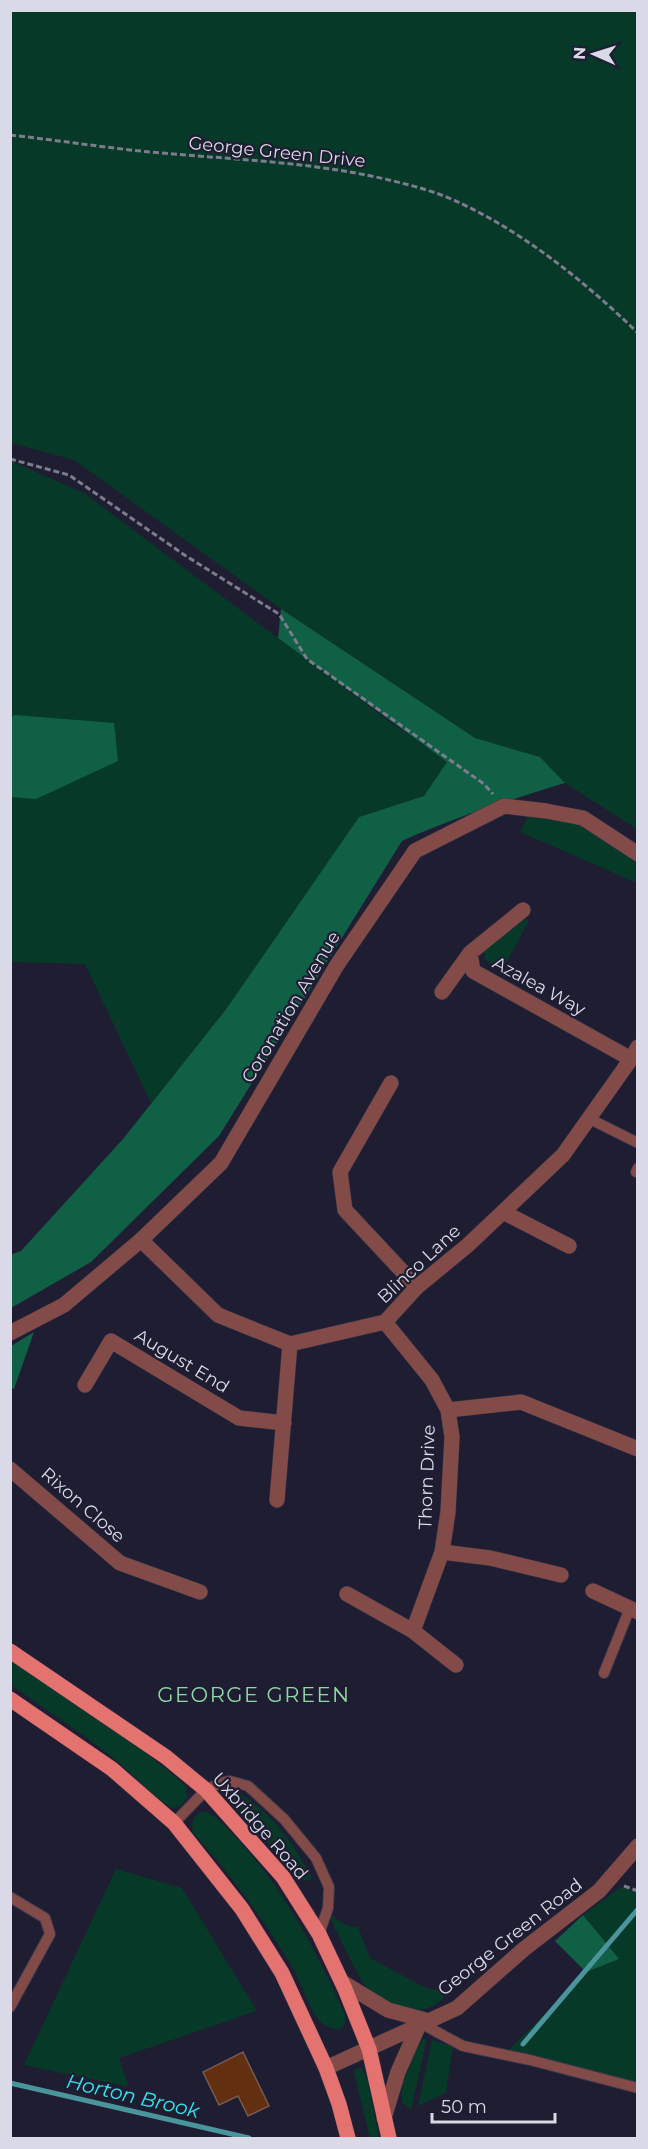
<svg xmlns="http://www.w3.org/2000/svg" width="648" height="2149" viewBox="0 0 648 2149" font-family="Montserrat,sans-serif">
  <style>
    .green { fill: #073928 }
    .forest { fill: #106045 }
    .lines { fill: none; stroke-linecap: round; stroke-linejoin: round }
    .stream { stroke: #4a949c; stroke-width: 5 }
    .building { fill: #632f11; stroke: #745b4e; stroke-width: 1.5 }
    .service-casing { stroke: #39374b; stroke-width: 12 }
    .minor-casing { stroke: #39374b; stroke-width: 16 }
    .tertiary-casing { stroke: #39374b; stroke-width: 16 }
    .primary-casing { stroke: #39374b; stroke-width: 16 }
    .path { stroke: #7d7c8d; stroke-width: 3; stroke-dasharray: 6 3; stroke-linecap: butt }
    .service { stroke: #824b48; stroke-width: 10 }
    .minor { stroke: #824b48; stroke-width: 15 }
    .tertiary { stroke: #824b48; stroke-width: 15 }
    .primary { stroke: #e4726e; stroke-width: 15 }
    .labels { text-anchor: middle; stroke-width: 4.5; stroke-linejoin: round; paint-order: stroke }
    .street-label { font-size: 18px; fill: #d9d9e7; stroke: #1f1d32 }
    .water-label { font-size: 20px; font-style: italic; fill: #2de7ef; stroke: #1f1d32 }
    .quarter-label { font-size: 21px; letter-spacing: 1.5px; fill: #8ed7a6; stroke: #1f1d32 }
  </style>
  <rect width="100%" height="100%" fill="#1f1d32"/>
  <path class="green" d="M10 11H637V829L565 783 540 757 475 738 281 609 74 460 11 443Z
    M11 461 84 493 390 722 448 762 424 796 359 817 227 1008 151 1103 85 964 11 962Z
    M529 815 578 820 637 857V883L520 832Z
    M526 919 529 921 503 969 485 960 484 951 521 920Z
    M11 1658 128 1738 186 1786 187 1798 180 1806 172 1808C153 1797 139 1780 123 1766 87 1736 48 1711 11 1685Z
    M233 1789C269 1809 293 1842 312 1878L308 1881 303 1880 226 1799V1791Z
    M206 1811C220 1819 229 1830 240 1842 286 1892 317 1953 345 2015V2022L342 2028C333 2031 324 2026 318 2019 307 2003 301 1982 291 1965 262 1917 230 1873 192 1832L193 1818 199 1813Z
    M116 1869 182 1888 257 2011 119 2058 129 2087 24 2065Z
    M621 1887 637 1892V2087L509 2050 586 1972 618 1959 583 1915Z
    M329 1915 333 1916C340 1922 349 1928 358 1927L370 1958 426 1988 441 1991 444 1998C421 2020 391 2009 369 1990 360 1983 335 1928 329 1915Z
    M423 2039H427L411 2110 402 2102C400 2078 409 2059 423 2039Z
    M432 2040 453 2046 446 2093 418 2106Z
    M357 2068H362L367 2078 379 2138H370L354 2072Z"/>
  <path class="forest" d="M281 609 475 738 540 757 565 783C510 800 455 817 402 841L219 1136 91 1262 11 1308 10 1255 21 1251 123 1139 227 1008 359 817 424 796 447 762 278 638Z
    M15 715 114 723 118 761 36 799 11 797V717Z
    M34 1332 14 1389 11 1388V1346Z
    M583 1915 619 1959 586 1972 555 1941Z"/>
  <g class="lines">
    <path class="stream" d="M523 2044 638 1909
      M10 2083 249 2138"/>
  </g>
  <path class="building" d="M243 2052 269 2106 248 2116 238 2096 219 2105 203 2072Z"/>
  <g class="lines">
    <g class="service-casing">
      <path id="service" d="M588 1118 638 1143
        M636 1172 638 1168
        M604 1673 630 1608
        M174 1823 206 1790 220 1783 230 1781 248 1786 284 1819 316 1858 329 1887 328 1908 319 1934
        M10 1897 45 1918 50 1934 10 2007
        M422 2024 463 2046 530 2060 638 2088"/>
    </g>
    <g class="minor-casing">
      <path id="minor" d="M523 910 470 953 473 971 631 1059
        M442 992 470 953
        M391 1083 340 1172 345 1210 417 1287
        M503 1212 569 1246
        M141 1240 218 1315 290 1344 385 1322 417 1287 468 1245 563 1155 631 1059 638 1047
        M385 1322 432 1380 448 1410 452 1437 448 1512 442 1552 413 1631 456 1665
        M85 1385 111 1341 239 1418 284 1423
        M448 1410 521 1402 638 1449
        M10 1469 120 1563 200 1592
        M277 1500 290 1344
        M442 1552 490 1558 561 1575
        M593 1591 638 1612
        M347 1594 413 1631"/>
    </g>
    <g class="tertiary-casing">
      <path id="tertiary" d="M10 1333 64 1305 141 1240 221 1163 337 965 415 851 504 806 546 811 583 818 638 854
        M342 1982 388 2010 429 2021
        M326 2068 457 2008 524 1949 599 1891 638 1846
        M384 2118 398 2072 418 2027"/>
    </g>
    <g class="primary-casing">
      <path id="primary" d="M10 1651 166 1757 206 1790 283 1877 319 1934 345 1989 369 2049 389 2138
        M10 1699 112 1769 174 1823 242 1909 282 1973 326 2068 339 2104 348 2138"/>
    </g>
    <path class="path" d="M10 135C65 141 119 150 173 154 245 160 314 163 385 179 410 185 435 191 458 202 525 233 585 282 638 333
      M10 459 69 475 186 556 279 614 307 659 484 784 493 794
      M624 1886 638 1891"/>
    <use href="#service" class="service"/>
    <use href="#minor" class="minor"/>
    <use href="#tertiary" class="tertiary"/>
    <use href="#primary" class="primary"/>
  </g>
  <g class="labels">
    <g class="street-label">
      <text transform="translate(277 152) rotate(6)" y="6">George Green Drive</text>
      <text transform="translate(539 986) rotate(29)" y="6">Azalea Way</text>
      <text transform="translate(291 1007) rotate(-59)" y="6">Coronation Avenue</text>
      <text transform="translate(419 1264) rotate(-43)" y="6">Blinco Lane</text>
      <text transform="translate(182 1361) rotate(31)" y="6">August End</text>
      <text transform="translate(427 1477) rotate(-88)" y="6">Thorn Drive</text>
      <text transform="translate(83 1505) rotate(41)" y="6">Rixon Close</text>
      <text transform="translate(260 1826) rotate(49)" y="6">Uxbridge Road</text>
      <text transform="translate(510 1937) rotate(-38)" y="6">George Green Road</text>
    </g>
    <g class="water-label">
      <text transform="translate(133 2096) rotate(13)" y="7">Horton Brook</text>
    </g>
    <g class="quarter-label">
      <text x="254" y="1702">GEORGE GREEN</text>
    </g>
  </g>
  <rect width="648" height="2149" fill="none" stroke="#d9d9e7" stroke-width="24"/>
  <g transform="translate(594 54) rotate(273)" stroke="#1f1d32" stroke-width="4.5" paint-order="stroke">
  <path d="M0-4.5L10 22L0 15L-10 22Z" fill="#d9d9e7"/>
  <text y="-9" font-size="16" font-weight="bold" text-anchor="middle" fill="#d9d9e7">N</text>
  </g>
  <path d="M432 2113v9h123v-9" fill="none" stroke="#d9d9e7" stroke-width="3"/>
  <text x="441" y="2113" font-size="18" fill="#d9d9e7" stroke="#1f1d32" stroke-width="4.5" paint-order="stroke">50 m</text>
</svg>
